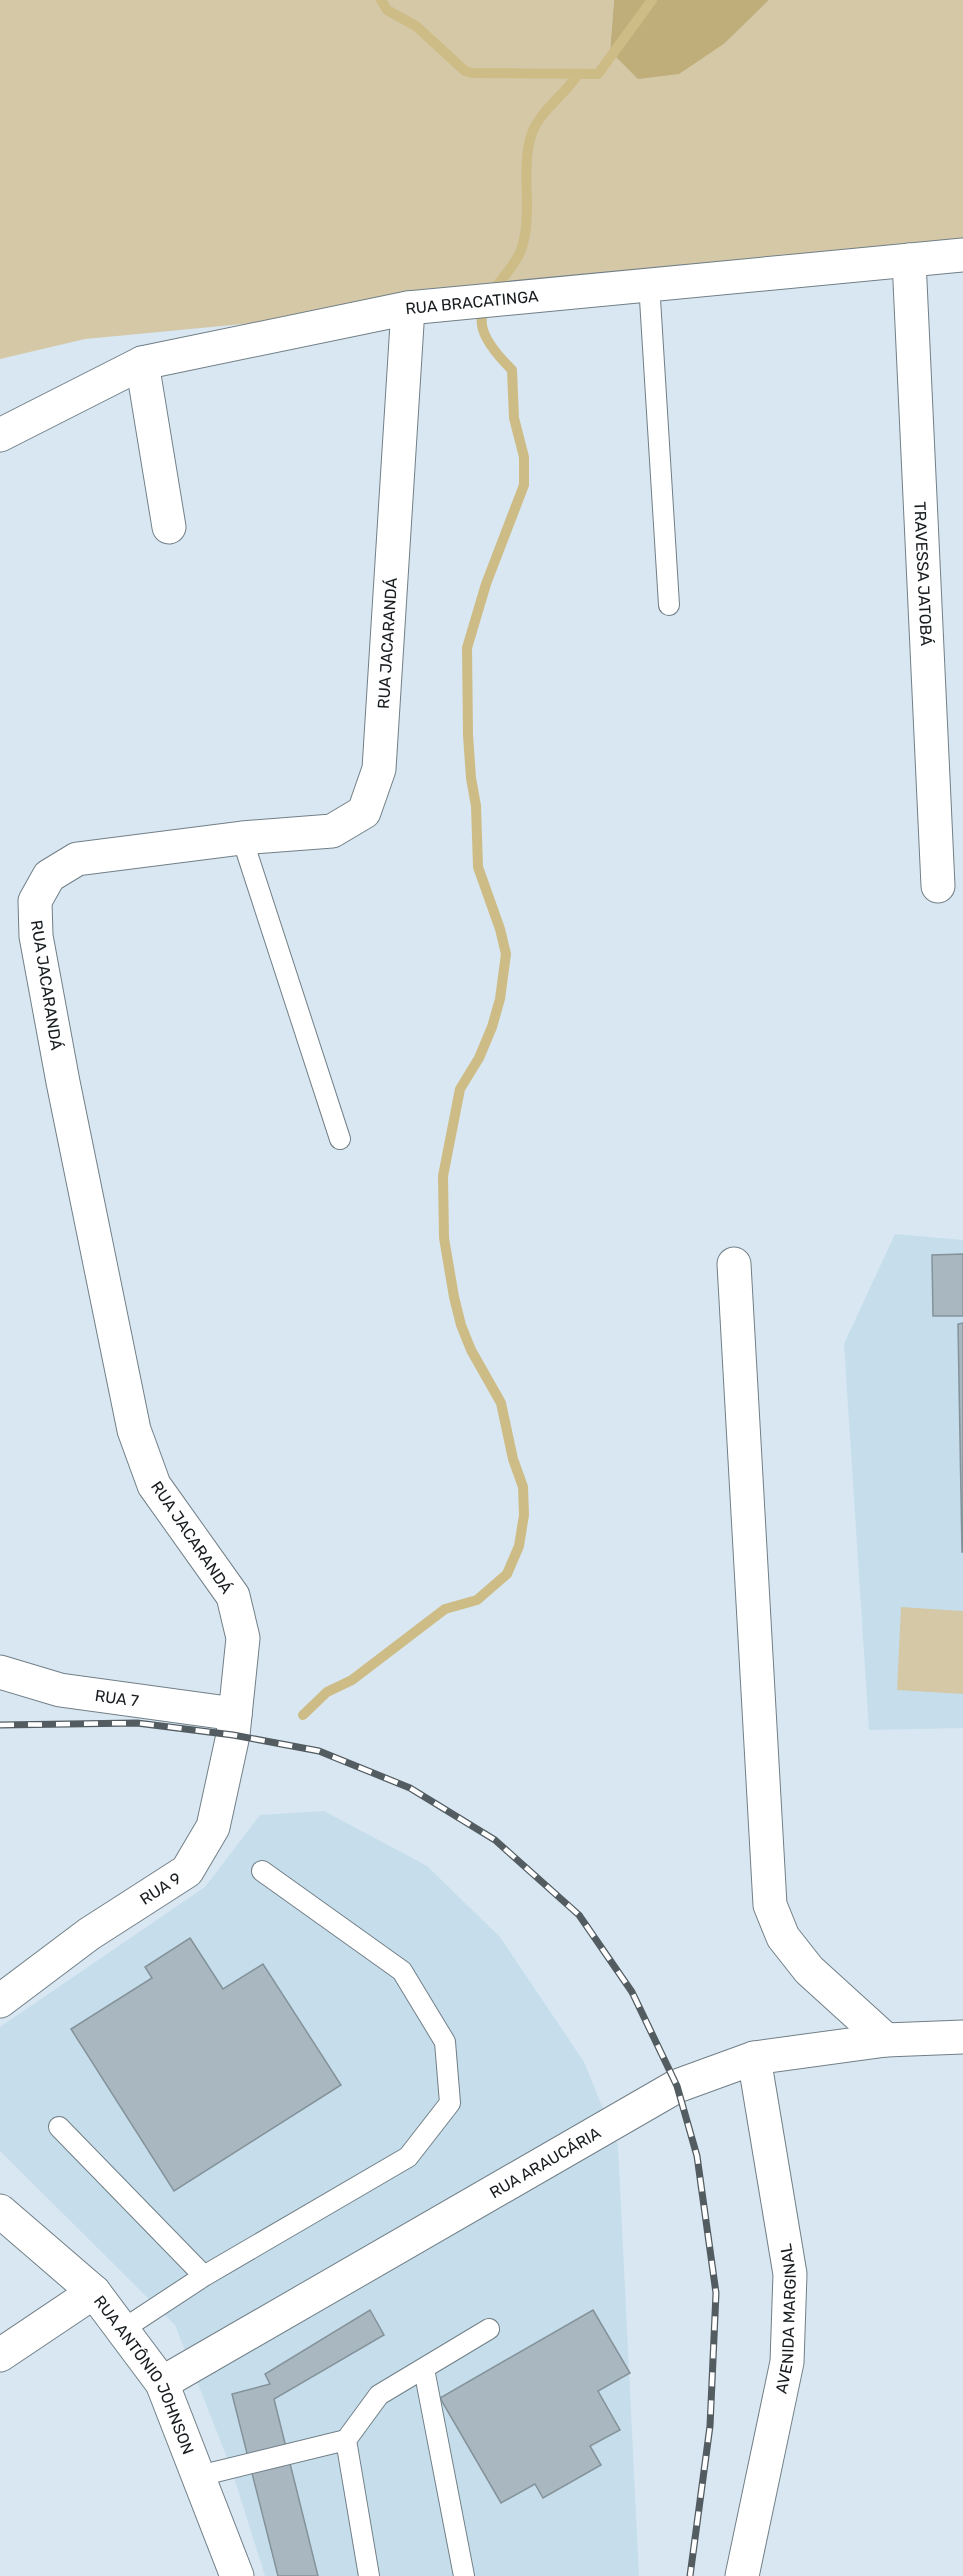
<svg xmlns="http://www.w3.org/2000/svg" width="963" height="2576" viewBox="0 0 963 2576" font-family="Rubik,sans-serif">
  <style>
    .built { fill: #c6deeb }
    .green { fill: #d4c8a7 }
    .forest { fill: #c0ae7a }
    .lines { fill: none; stroke-linecap: round; stroke-linejoin: round }
    .stream { stroke: #cebc87; stroke-width: 10 }
    .building { fill: #a8b7c0; stroke: #84929a; stroke-width: 1.5 }
    .lane-casing { stroke: #717f87; stroke-width: 22 }
    .street-casing { stroke: #717f87; stroke-width: 35 }
    .secondary-casing { stroke: #717f87; stroke-width: 35 }
    .lane { stroke: #fff; stroke-width: 20 }
    .street { stroke: #fff; stroke-width: 33 }
    .secondary { stroke: #fff; stroke-width: 33 }
    .rail-casing { stroke: #535c61; stroke-width: 7 }
    .rail { stroke: #fff; stroke-width: 4.5; stroke-dasharray: 14; stroke-linecap: butt }
    .labels { text-anchor: middle; stroke-width: 4.5; stroke-linejoin: round; paint-order: stroke }
    .street-label { font-size: 16px; fill: #181d20; stroke: #fff }
  </style>
  <rect width="100%" height="100%" fill="#d8e7f1"/>
  <path class="built" d="M895 1234 963 1240V1728L869 1730 844 1344Z
    M324 1811 427 1866 500 1937 584 2062 618 2145 639 2576H265L231 2468 175 2325 0 2151V2027L205 1887 260 1815Z"/>
  <path class="green" d="M0 0H614L610 51 725 43 769 0H963V255L85 339 0 359Z
    M901 1607 963 1611V1694L897 1690Z"/>
  <path class="forest" d="M614 0H769L725 43 679 74 638 79 610 51Z"/>
  <g class="lines">
    <path class="stream" d="M381 0 387 10 416 26 465 71 472 73 598 74 652 0
      M303 1715 327 1692 352 1680 445 1609 477 1600 507 1574 519 1546 524 1515 523 1487 513 1459 501 1403 471 1350 461 1325 454 1297 444 1238 443 1176 460 1089 479 1058 492 1027 500 999 506 954 500 929 478 867 476 806 471 778 468 735 467 648 486 584 524 485V457L514 418 512 370C502 360 484 341 482 325 478 295 511 277 521 250 534 214 520 173 531 136 538 112 565 95 578 74"/>
  </g>
  <path class="building" d="M963 1254V1316H933L932 1255Z
    M963 1323V1552H962L958 1324Z
    M190 1938 223 1989 263 1964 341 2085 174 2191 71 2029 152 1978 145 1967Z
    M370 2310 384 2335 274 2399 318 2576H278L232 2394 270 2384 265 2374Z
    M593 2310 630 2373 598 2391 620 2430 590 2446 601 2465 543 2498 535 2484 501 2503 440 2398Z"/>
  <g class="lines">
    <g class="lane-casing">
      <path id="lane" d="M649 283 669 605
        M242 838 340 1139
        M59 2127 204 2276
        M122 2330 204 2276 408 2157 450 2103 445 2042 402 1971 262 1871
        M424 2369 464 2576
        M346 2440 369 2576
        M199 2476 346 2440 379 2395 489 2329"/>
    </g>
    <g class="street-casing">
      <g id="street">
        <path id="s1" d="M909 260 938 886"/>
        <path d="M142 363 169 527"/>
        <path id="s2" d="M0 435 142 363 408 308 963 255"/>
        <path d="M734 1264 770 1905 783 1937 809 1970 886 2040"/>
        <path id="s3" d="M0 1672 60 1690 235 1714"/>
        <path id="s4" d="M0 2001 89 1934 187 1871 213 1827 233 1735 243 1638 233 1596 154 1485 134 1430 63 1082 36 936 35 901 49 876 77 859 242 838 332 831 364 812 379 769 408 308"/>
        <path d="M0 2355 94 2292"/>
        <path id="s5" d="M742 2576 787 2362 790 2274 754 2058"/>
      </g>
    </g>
    <g class="secondary-casing">
      <g id="secondary">
        <path id="s6" d="M0 2211 94 2292 162 2383 237 2576"/>
        <path id="s7" d="M162 2383 677 2086 754 2058 886 2040 963 2037"/>
      </g>
    </g>
    <use href="#lane" class="lane"/>
    <use href="#street" class="street"/>
    <use href="#secondary" class="secondary"/>
    <g class="rail-casing">
      <path id="rail" d="M0 1725 137 1723 233 1735 319 1751 410 1788 495 1840 579 1915 632 1992 677 2086 697 2156 716 2293 710 2426 690 2576"/>
    </g>
    <use href="#rail" class="rail"/>
  </g>
  <g class="labels">
    <g class="street-label">
      <text dy="6" stroke="none"><textPath href="#s2" startOffset="495">RUA BRACATINGA</textPath></text>
      <text dy="6" stroke="none"><textPath href="#s1" startOffset="314">TRAVESSA JATOBÁ</textPath></text>
      <text dy="6" stroke="none"><textPath href="#s4" startOffset="1774">RUA JACARANDÁ</textPath></text>
      <text transform="translate(47 985) rotate(81)" y="6">RUA JACARANDÁ</text>
      <text transform="translate(192 1537) rotate(56)" y="6">RUA JACARANDÁ</text>
      <text dy="6" stroke="none"><textPath href="#s3" startOffset="120">RUA 7</textPath></text>
      <text dy="6" stroke="none"><textPath href="#s4" startOffset="196">RUA 9</textPath></text>
      <text dy="6" stroke="none"><textPath href="#s7" startOffset="442">RUA ARAUCÁRIA</textPath></text>
      <text dy="6" stroke="none"><textPath href="#s5" startOffset="262">AVENIDA MARGINAL</textPath></text>
      <text dy="6" stroke="none"><textPath href="#s6" startOffset="222">RUA ANTÔNIO JOHNSON</textPath></text>
    </g>
  </g>
</svg>
